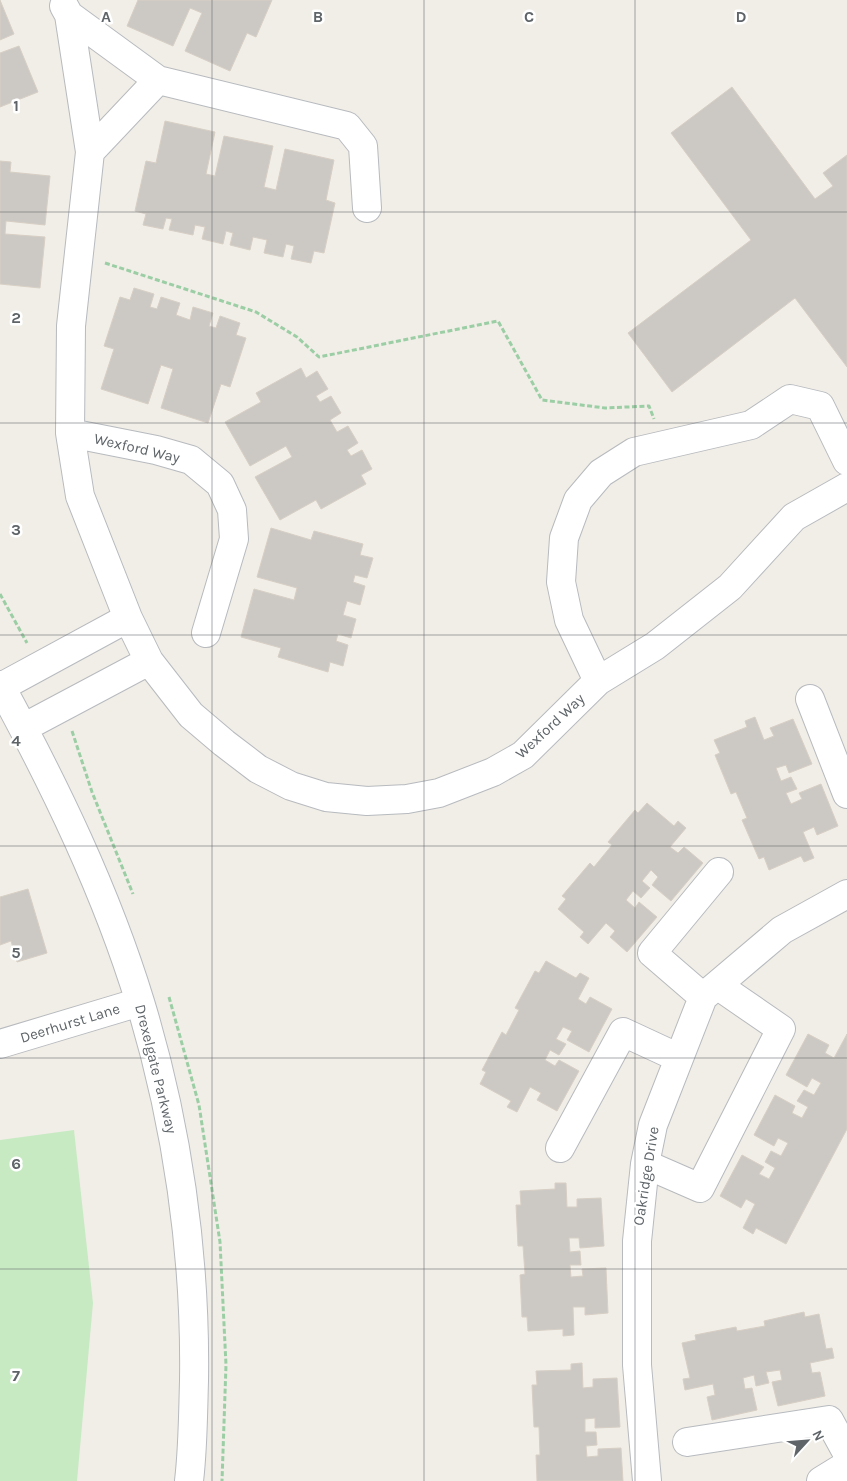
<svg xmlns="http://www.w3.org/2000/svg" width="847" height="1481" viewBox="0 0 847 1481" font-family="Karla,sans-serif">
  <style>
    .green { fill: #c7eac3 }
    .building { fill: #ccc9c4; stroke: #d7cfc5 }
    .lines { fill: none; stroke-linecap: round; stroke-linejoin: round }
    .minor-casing { stroke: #b7babe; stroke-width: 30 }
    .path { stroke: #9ccea5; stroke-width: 3; stroke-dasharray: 5 2.5; stroke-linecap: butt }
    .minor { stroke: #fff; stroke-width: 28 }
    .grid { fill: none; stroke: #5e6468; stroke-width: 1; stroke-opacity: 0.55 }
    .labels { text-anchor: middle; stroke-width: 5; stroke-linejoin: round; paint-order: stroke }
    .street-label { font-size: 15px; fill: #5e6468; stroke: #fff }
    .grid-label { font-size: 16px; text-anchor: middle; font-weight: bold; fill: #5e6468; stroke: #fff; stroke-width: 5; stroke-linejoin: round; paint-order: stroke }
  </style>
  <rect width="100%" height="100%" fill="#f1eee7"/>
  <path class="green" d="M74 1130 93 1303 77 1481H0V1140Z"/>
  <path class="building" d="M0 0 14 34 0 40Z
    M138 0H272L256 37 247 33 230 71 185 51 202 13 190 8 173 46 127 26Z
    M19 46 38 92 0 107V53Z
    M732 87 815 199 833 186 823 173 847 155V367L795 298 672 392 628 333 751 240 671 133Z
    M165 121 215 132 206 174 215 176 224 136 273 146 264 187 276 190 285 149 334 160 326 200 335 203 324 253 314 251 311 263 291 259 294 246 286 244 283 257 264 253 267 240 253 237 250 250 230 245 233 233 226 231 223 244 202 239 205 227 195 225 193 235 169 230 172 219 166 218 163 229 143 225 146 214 135 211 146 161 156 163Z
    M0 161 11 162 10 172 50 176 45 225 6 221 5 234 45 237 40 288 0 284Z
    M134 288 154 294 150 307 157 309 161 297 180 303 176 315 190 320 193 307 213 313 209 326 216 328 220 316 240 323 236 335 246 338 230 387 221 384 208 423 161 408 173 369 161 365 148 404 101 389 114 349 104 346 120 297 130 300Z
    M301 368 306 378 317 371 328 389 316 396 320 402 331 396 341 413 330 420 337 432 348 426 358 443 347 450 351 456 362 450 372 469 361 475 366 484 321 509 316 500 280 520 255 477 292 457 286 446 250 466 225 422 261 402 256 393Z
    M271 528 311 540 314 531 363 544 360 555 373 558 367 578 355 575 353 582 365 586 360 605 347 601 343 615 356 619 351 638 338 634 336 641 348 645 343 666 330 662 328 672 278 657 281 648 241 637 254 589 294 600 297 588 257 577Z
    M755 717 764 740 774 736 770 728 793 719 812 764 789 773 786 765 776 768 781 781 791 777 797 789 786 793 791 804 802 799 799 793 821 784 838 826 817 835 814 827 803 832 814 858 804 862 801 856 769 870 764 857 759 859 742 820 747 818 736 792 731 794 715 755 720 753 714 740 747 727 745 721Z
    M647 803 674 826 678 821 686 828 670 847 678 853 684 847 703 863 671 901 652 885 658 877 651 870 642 881 650 888 641 898 633 891 626 900 635 908 639 902 657 917 627 952 610 937 615 931 606 923 588 944 580 937 584 932 558 909 566 899 562 896 590 863 594 867 612 845 608 842 635 810 638 813Z
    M28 889 47 953 17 962 11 941 0 945V897Z
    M546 961 576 978 580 973 589 978 578 999 586 1004 590 997 612 1009 589 1052 567 1040 572 1031 563 1027 556 1039 566 1044 559 1055 550 1050 545 1060 555 1066 559 1060 579 1071 557 1111 537 1100 541 1093 530 1087 517 1112 507 1107 511 1101 480 1084 486 1072 482 1070 502 1032 506 1035 519 1010 515 1008 535 971 539 973Z
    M808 1034 829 1045 825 1053 834 1058 847 1034V1129L786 1244 756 1228 753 1234 743 1228 755 1204 746 1199 741 1208 720 1196 742 1155 764 1167 759 1174 769 1179 775 1168 765 1162 771 1151 781 1156 788 1143 778 1138 774 1146 754 1135 775 1095 795 1106 792 1113 802 1118 808 1107 797 1101 804 1090 814 1095 821 1083 812 1078 807 1087 786 1075Z
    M555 1183H566L567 1207H577V1199L601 1198 604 1246 580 1248 579 1238H569L570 1252 580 1251 581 1265H570L571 1277 583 1276 582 1269 606 1268 608 1313 585 1315V1307H573L574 1335 563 1336V1329L528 1331 527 1317H522L520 1275 525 1274 523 1246H518L516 1205H521L520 1191 555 1189Z
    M804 1312 805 1317 819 1314 826 1349 832 1348 834 1358 810 1363 812 1373 820 1372 825 1396 778 1406 772 1382 782 1380 780 1370 766 1372 769 1383 756 1386 754 1375 743 1378 745 1389 752 1388 757 1410 712 1420 707 1397 715 1395 713 1384 685 1390 683 1379 690 1378 682 1343 696 1340 695 1335 736 1327 737 1331 765 1326 764 1321Z
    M582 1363 583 1388 593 1387V1379L617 1378 620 1427 595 1428V1418L585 1419V1432H596L597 1445 586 1446 587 1457 598 1456V1449L621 1448 623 1481H537L536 1455H540L539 1427H534L532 1385H537L536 1371 571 1370V1364Z"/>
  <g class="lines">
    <g class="minor-casing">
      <path id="minor" d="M64 6 69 15 158 80
        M69 15 90 152
        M367 208 363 146 347 126 158 80 90 152 71 326 70 433 80 496 128 618 149 661 191 715 224 743 258 769 291 786 326 797 367 801 407 799 439 793 493 772 523 755 598 681 655 646 730 587 794 517 847 487
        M70 433 156 450 191 460 220 484 232 510 234 539 206 633
        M598 681 569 620 561 582 564 538 578 500 601 473 634 452 751 425 790 399 820 406 847 461
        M0 685C55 786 106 891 140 1002 177 1123 196 1254 194 1381 193 1414 193 1448 189 1481
        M1 687 128 618
        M810 699 847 794
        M23 728 149 661
        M703 997 652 953 719 872
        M0 1044 140 1002
        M560 1148 623 1032 679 1058
        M645 1164 700 1188 781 1029 717 985
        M687 1442 829 1420 847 1453
        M647 1481 637 1365V1241L645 1164 653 1125 703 997 782 930 847 894
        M821 1481 847 1465"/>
    </g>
    <path class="path" d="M105 263 256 312 297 337 319 357 498 321 542 400 605 408 649 406 654 419
      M0 594 27 643
      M72 731 92 792 133 894
      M169 997 199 1105 220 1242 226 1365 222 1481"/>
    <use href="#minor" class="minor"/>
  </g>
  <path class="grid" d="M212 0V1481M424 0V1481M635 0V1481M0 212H847M0 423H847M0 635H847M0 846H847M0 1058H847M0 1269H847"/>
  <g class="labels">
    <g class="street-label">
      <text transform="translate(137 448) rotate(13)" y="5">Wexford Way</text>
      <text transform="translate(550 726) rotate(-43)" y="5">Wexford Way</text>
      <text transform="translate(70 1023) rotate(-17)" y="5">Deerhurst Lane</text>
      <text transform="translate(156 1069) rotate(76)" y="5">Drexelgate Parkway</text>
      <text transform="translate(646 1176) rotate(-81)" y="5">Oakridge Drive</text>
    </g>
  </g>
  <g class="grid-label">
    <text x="106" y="22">A</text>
    <text x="318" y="22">B</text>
    <text x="529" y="22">C</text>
    <text x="741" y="22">D</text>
    <text x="16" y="111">1</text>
    <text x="16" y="323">2</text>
    <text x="16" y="535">3</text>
    <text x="16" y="746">4</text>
    <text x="16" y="958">5</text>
    <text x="16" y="1169">6</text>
    <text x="16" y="1381">7</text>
  </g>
  <g transform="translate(807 1441) rotate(64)" stroke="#ffffff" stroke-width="4" paint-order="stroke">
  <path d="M0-4L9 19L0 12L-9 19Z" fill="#5e6468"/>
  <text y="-8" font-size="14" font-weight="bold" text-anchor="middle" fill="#5e6468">N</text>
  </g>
</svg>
